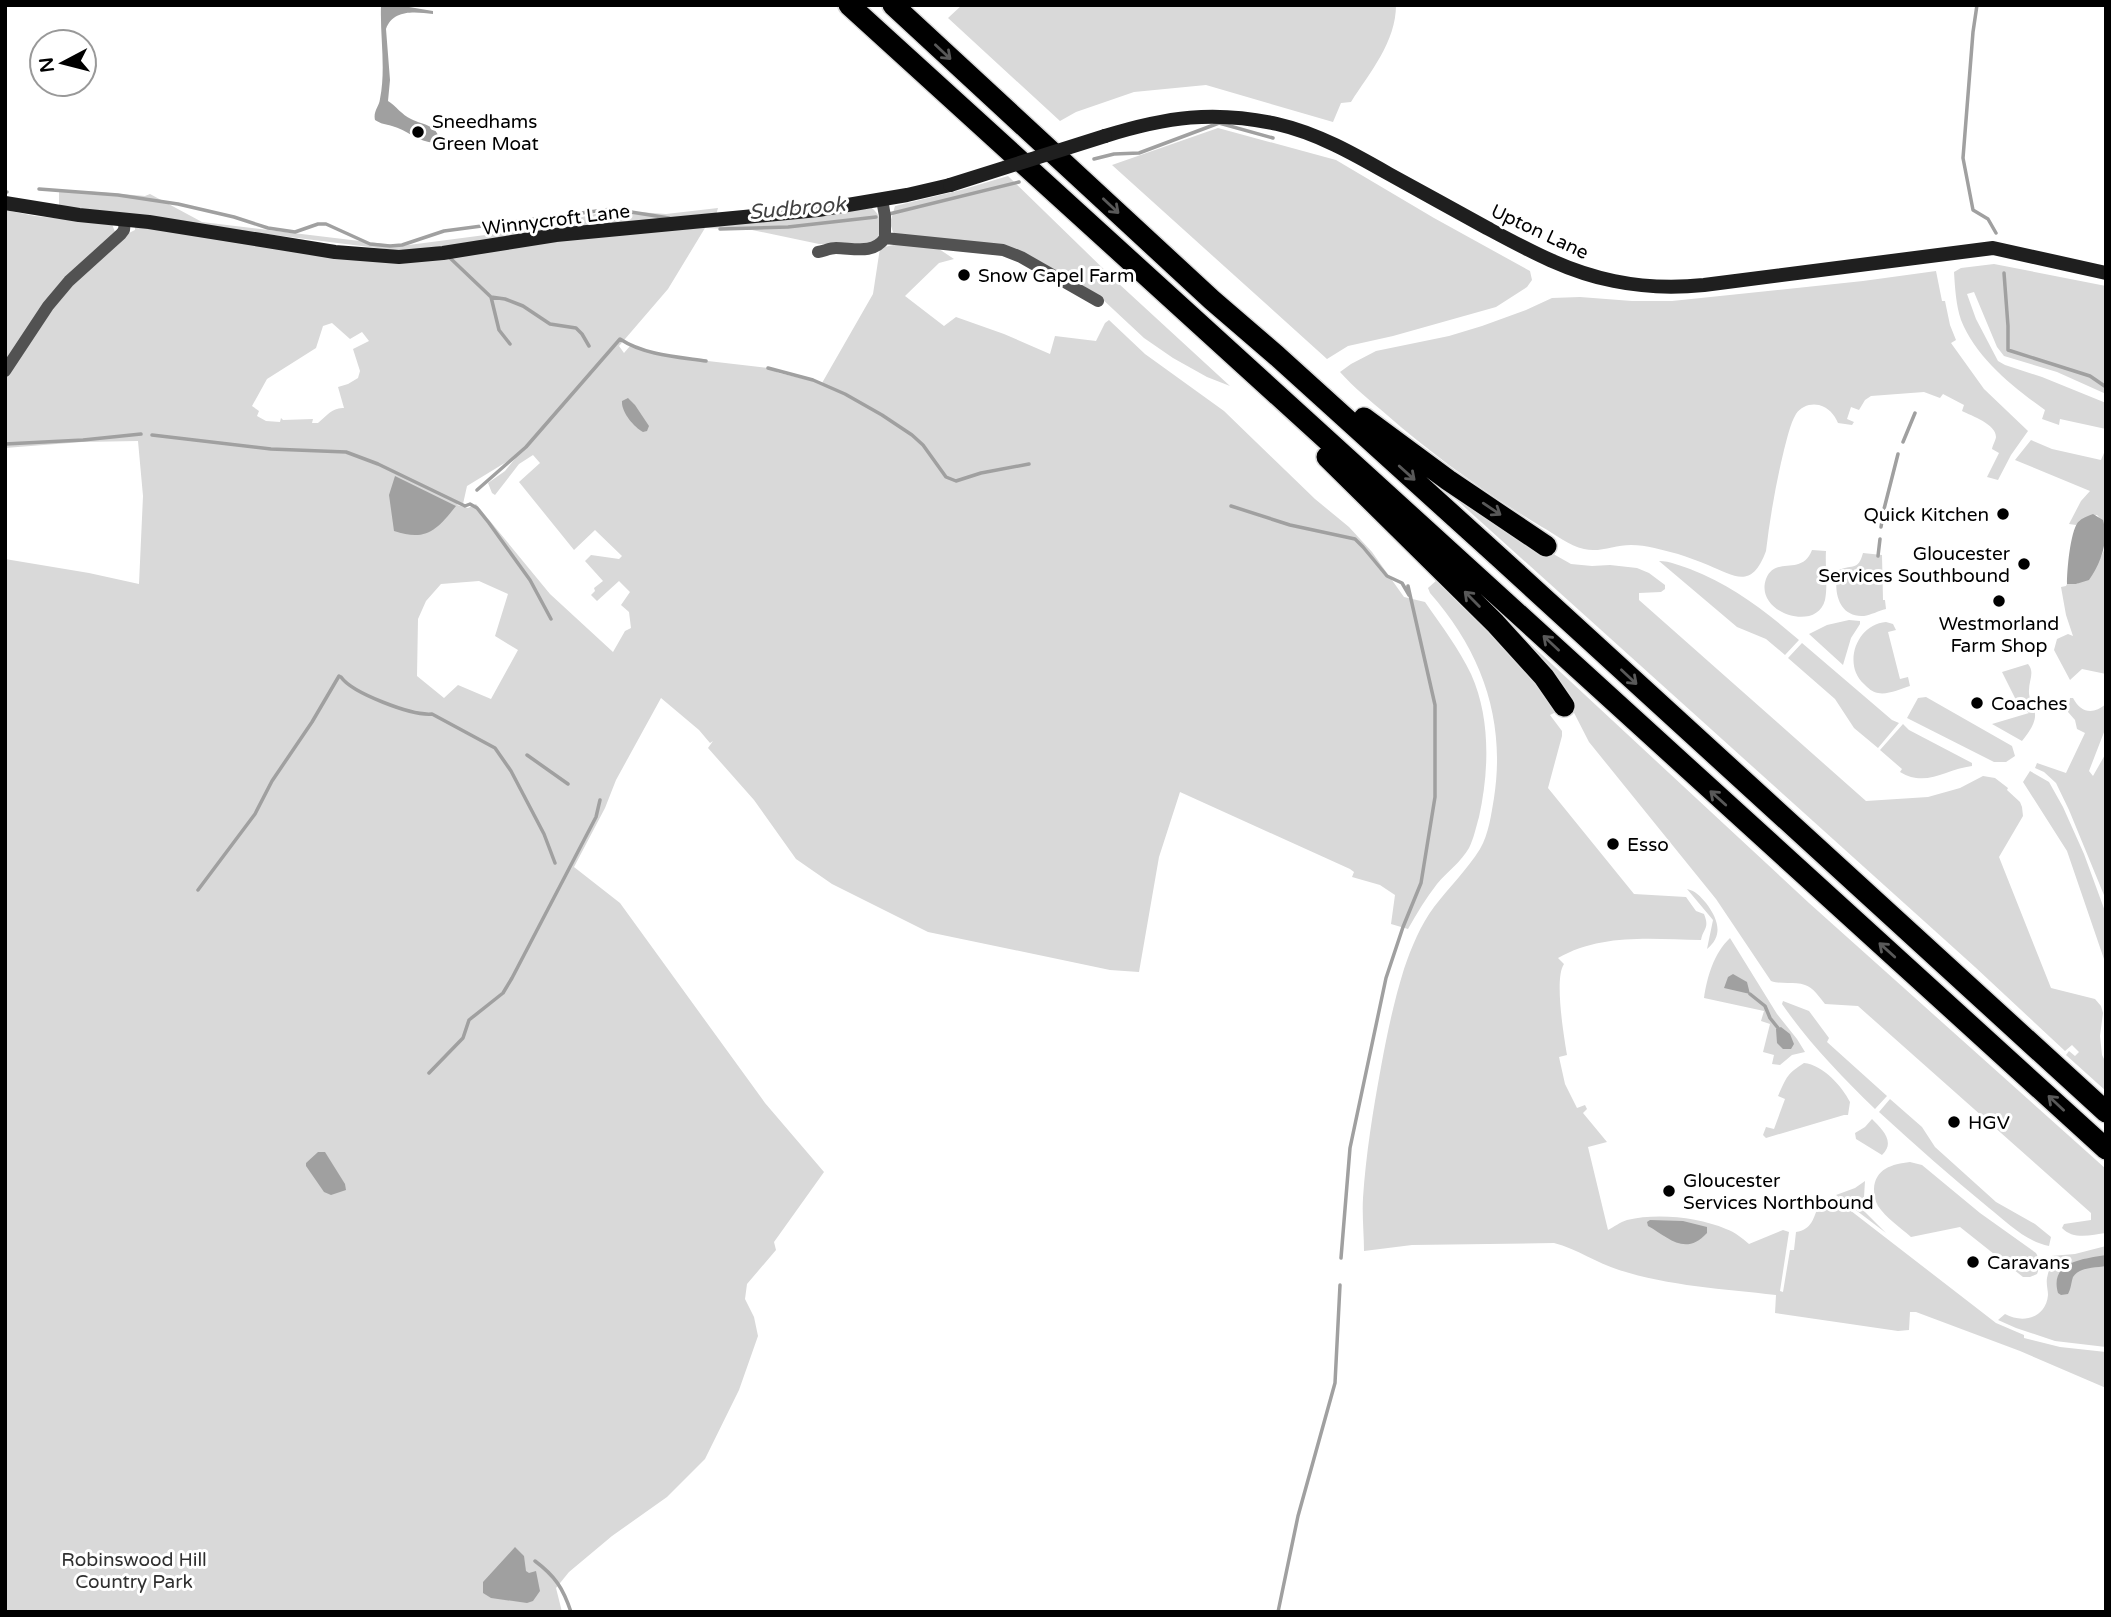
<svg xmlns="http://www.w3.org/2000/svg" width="2111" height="1617" viewBox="0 0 2111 1617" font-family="'Varela Round',sans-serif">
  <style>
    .green { fill: #d9d9d9; fill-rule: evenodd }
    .water { fill: #a0a0a0 }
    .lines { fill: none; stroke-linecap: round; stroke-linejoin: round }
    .stream { stroke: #a0a0a0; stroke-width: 3.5 }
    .highway-casing { stroke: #dbdbdb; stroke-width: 24 }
    .street { stroke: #525252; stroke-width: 12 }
    .secondary { stroke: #1f1f1f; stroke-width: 14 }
    .highway { stroke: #000; stroke-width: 21 }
    .secondary-bridge { stroke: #1f1f1f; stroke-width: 14 }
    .oneway { stroke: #595959 }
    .poi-dot { fill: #000; stroke: #fff; stroke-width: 2.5 }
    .labels { text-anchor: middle; stroke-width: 6; stroke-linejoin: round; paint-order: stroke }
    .poi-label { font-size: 19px; fill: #000; stroke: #fff; text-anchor: start }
    .street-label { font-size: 19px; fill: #000; stroke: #fff }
    .park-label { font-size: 19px; fill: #303030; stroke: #fff }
    .water-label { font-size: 21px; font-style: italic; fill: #414141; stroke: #fff }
  </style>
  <rect width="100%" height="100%" fill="#fff"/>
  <path class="green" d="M962 5H1396C1396 42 1370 72 1351 102L1341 103 1333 122 1206 85 1134 92 1076 112 1060 121 948 18Z
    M1218 128 1336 160 1434 218 1530 271 1532 280 1527 287 1496 307 1393 336 1348 346 1327 359 1112 165Z
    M1008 176 1118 283 1230 386 1207 377 1173 358 1144 338 1099 296 1072 278 1040 263 897 235 893 232 890 223 895 206 961 190Z
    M85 191 145 196 150 194 202 222 401 246 531 229 612 210 666 214 718 208 716 215 401 251 59 208V192Z
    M872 208C884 219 883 229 877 243L819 244 752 230 705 228 668 289 619 346 624 353 630 346 682 358 768 368 779 373 822 383 873 294 880 248 898 244 939 249 954 259 939 263 905 296 944 326 956 317 1004 334 1050 354 1055 336 1096 341 1105 323 1109 320 1145 354 1224 411 1315 499 1349 527 1372 552 1404 597 1425 602C1441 625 1459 649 1471 674 1491 718 1489 772 1479 817 1476 827 1474 838 1469 848 1461 862 1447 872 1437 884 1426 898 1417 913 1408 929L1391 924 1395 895 1380 885 1352 877 1354 872 1350 869 1180 792 1159 857 1139 972 1110 970 928 932 832 884 796 859 754 800 708 748 713 741 710 743 699 730 661 698 616 780 605 808 574 867 620 903 765 1103 824 1172 774 1242 776 1250 747 1284 745 1299 754 1317 758 1336 739 1390 705 1459 667 1497 612 1536 569 1572 556 1588 562 1612H5V559L89 573 139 584 143 496 138 441 82 442 5 448V378L36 329 71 285 127 234 135 230V226L348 256 537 242ZM332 323 350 339 362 332 369 341 353 349 360 371 358 378 348 384 338 387 344 408C333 407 326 416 318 423H312L313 419 283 420 281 418 280 422 266 421 257 416 259 411 252 406 267 379 316 348 323 326ZM518 455 505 471 488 483 492 493 495 495 519 464 533 455 540 463 519 482 574 550 595 530 622 556 619 559 591 555 585 561 603 581 594 588 595 591 591 595 597 601 619 581 630 592 621 605 629 612 631 628 625 631 613 652 550 594 476 504 468 508 457 505 459 503 463 504 467 486ZM479 581 508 594 495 636 518 650 491 699 458 685 444 698 417 676 418 619 426 601 441 584Z
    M5 210 35 216 112 224 115 232 76 271 5 368Z
    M1994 264 2106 286V394L2057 372 2004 356 1997 347 1974 292 1967 294 1976 319 1998 361 2005 365 2042 377 2106 403V429L2060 419 2059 425 2042 419 2045 410C2014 388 1976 358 1961 320 1956 305 1955 288 1954 272L1961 268Z
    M1936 271 1942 301H1945L1950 325 1956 340 1951 343 1984 389 2028 431 2011 455 1998 480 1987 477 1999 453 1992 449C1992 447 1996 439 1996 437 1996 424 1972 416 1962 411L1964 405 1943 394 1940 398 1924 392 1871 396 1865 400 1859 410 1851 407 1847 419 1854 422 1852 425 1838 423C1834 414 1829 408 1819 405 1811 403 1801 406 1796 414 1790 424 1787 439 1784 450 1776 483 1770 517 1766 551 1752 589 1736 577 1708 565 1698 561 1688 557 1678 554 1663 550 1646 545 1631 545 1615 545 1599 553 1584 549 1569 546 1555 534 1542 527 1487 494 1435 457 1387 415 1371 401 1354 388 1340 372L1351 364 1376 351 1449 336 1482 326 1526 310 1552 298 1580 297 1632 301H1672L1863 281Z
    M2031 440 2052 449 2101 460 2106 448V674L2082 669 2070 680 2054 650 2057 639 2068 634 2073 636 2066 615 2061 587 2066 586 2067 584H2077C2084 576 2094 568 2100 558 2108 547 2108 525 2097 515L2079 521 2076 525 2069 524 2081 501 2090 491 2015 460Z
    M1439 484 1541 547 1571 564 1592 566 1610 565 1637 568 1649 573 1665 585V589L1661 592 1639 593V600L1866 801 1928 797 1960 788 1983 776 1995 778 2008 788 2007 790 2020 802 2022 807 2023 816 1999 857 2051 988 2095 999 2101 1006 2103 1013 2100 1036 2102 1055 2106 1063V1091L2066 1055 2069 1051 2075 1056 2079 1052 2072 1045 2065 1051 1975 967Z
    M1812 550 1826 551C1825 565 1828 586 1825 600 1817 633 1754 613 1766 579 1775 555 1802 577 1812 550Z
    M1863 553 1882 555 1883 600H1885L1886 609C1878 611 1871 615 1864 616 1838 618 1832 589 1839 570 1853 564 1858 571 1863 553Z
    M1659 561C1670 561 1681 566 1690 569 1732 585 1765 611 1799 640L1785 655 1766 639 1737 627Z
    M1437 580 1458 600 1532 680 1534 679 1556 712 1550 715 1562 731V736L1548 788 1634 894 1686 897 1696 911 1704 914C1710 929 1703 928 1701 940 1653 939 1601 933 1558 958L1564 964C1554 978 1564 1037 1567 1055L1559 1057 1565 1084 1577 1108 1585 1105 1587 1109 1583 1113 1607 1142 1588 1147 1608 1230C1614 1227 1620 1222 1627 1220 1657 1213 1698 1217 1726 1229 1735 1232 1742 1238 1749 1244L1783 1230 1789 1232 1780 1291 1783 1292 1790 1250H1794L1796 1232C1812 1230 1814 1217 1819 1204L1833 1197 1996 1323 2024 1335V1338L2060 1347 2106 1352V1388L2020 1351 1916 1312H1910L1909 1330 1898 1331 1775 1313 1776 1295C1724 1289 1669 1286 1619 1270 1597 1263 1577 1249 1554 1243L1412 1245 1364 1251C1364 1234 1362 1216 1363 1198 1366 1154 1373 1110 1381 1067 1387 1034 1394 1001 1404 969 1411 948 1421 924 1434 907 1449 887 1467 870 1480 849 1489 833 1491 815 1494 798 1506 720 1482 652 1430 593L1428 588Z
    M1501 617 1809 903 2106 1169V1233C2091 1235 2073 1240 2062 1228L2064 1224 2091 1220V1213L1858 1006 1825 1004C1820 998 1813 987 1805 985 1794 981 1782 985 1771 981L1716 899 1589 742 1570 705Z
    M1849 620 1860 621V624L1851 638 1843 665 1809 634 1827 625Z
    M1886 622 1893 624 1896 630 1888 632 1900 679 1908 677 1910 686C1900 689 1888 695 1878 693 1872 692 1868 688 1864 684 1842 664 1857 624 1886 622Z
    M1802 643 1892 720 1899 723 1878 748 1854 728 1835 699 1788 658Z
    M2028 664C2035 672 2029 680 2029 690 2028 700 2036 707 2035 717 2034 726 2027 735 2022 741L1992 724 2029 713 2024 709 2025 705 2015 698 2002 672Z
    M1926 697 2012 746 2015 756 2006 762H1994L1907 718 1918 698Z
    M2070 698H2073C2081 713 2093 715 2106 704V727L2089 771 2093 776 2106 753V900L2069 810 2056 783 2044 772 2035 768 2037 763 2066 773 2085 733 2077 729 2075 720 2068 712Z
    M1903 724 1909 730 1972 763V766C1946 769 1926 788 1900 772L1902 769 1880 750Z
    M2030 771 2049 782 2063 807 2084 854 2106 914V965L2067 851 2023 782Z
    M1687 889C1696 891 1700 896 1706 903 1718 919 1724 935 1707 949L1713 920Z
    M1730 938 1777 1014 1797 1039 1805 1052 1792 1055 1780 1065 1772 1064 1774 1055 1763 1052 1770 1024 1761 1021 1764 1011 1704 998C1707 977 1714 953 1730 938Z
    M1783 1001 1809 1011 1829 1038 1827 1042 1887 1096 1875 1109C1841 1076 1809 1043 1782 1004Z
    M1804 1063C1823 1065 1842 1086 1850 1102L1848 1115H1844L1766 1138 1763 1135 1766 1127 1774 1129 1785 1099 1778 1096C1787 1076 1787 1074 1804 1063Z
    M1890 1099 1922 1127 1935 1147 1996 1202 2035 1224 2051 1237 2049 1246C2026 1242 2007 1222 1989 1208 1951 1177 1915 1145 1879 1112Z
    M1872 1119C1882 1129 1896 1142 1882 1155L1856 1139 1855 1133 1865 1127Z
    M1910 1162 1922 1165 1980 1213 2036 1253 2041 1263 2037 1274 2030 1277H2023L1960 1227 1911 1237C1900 1227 1886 1218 1878 1206 1875 1201 1874 1195 1874 1189 1875 1169 1892 1164 1910 1162Z
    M1865 1181 1864 1197 1867 1206 1863 1210 1886 1233 1836 1195 1855 1188Z
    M2106 1246V1347L2055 1341 2016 1328 1998 1320 2005 1314C2023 1324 2046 1318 2048 1295 2048 1290 2046 1284 2047 1278 2049 1270 2050 1265 2051 1256L2075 1254Z"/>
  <path class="water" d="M397 5 433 11V14C415 12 393 9 386 29L390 80 388 101C396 106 402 115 411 119 425 126 437 124 440 142 422 146 408 130 392 126 385 124 381 124 375 120 373 111 379 107 380 99 386 69 380 37 381 7Z
    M628 398 635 405 649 426 647 431 643 432C634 427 621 412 622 401Z
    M395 476 456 506C437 530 426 542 394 531L389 495Z
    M2093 514 2103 520C2109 541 2101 563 2089 580L2076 584H2067C2067 570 2070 533 2078 522 2082 518 2088 516 2093 514Z
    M1733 974 1747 982 1750 994 1724 988 1728 977Z
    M1781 1027 1790 1034 1794 1044 1791 1049H1783L1777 1043 1776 1029Z
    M318 1152H325L345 1184 346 1190 331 1195 324 1192 306 1166V1163Z
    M1650 1220 1683 1221 1707 1227V1233C1685 1257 1668 1237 1648 1226L1647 1222Z
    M2106 1255V1266C2095 1268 2079 1267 2073 1277 2071 1283 2071 1289 2068 1294L2061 1295 2058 1293C2049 1261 2084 1259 2106 1255Z
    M515 1547 524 1556 526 1571 529 1573 536 1571 540 1591 533 1601 527 1603 491 1598 483 1593V1582Z"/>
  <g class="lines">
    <path class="stream" d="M1977 5 1973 32 1963 158 1973 210 1988 219 1996 233
      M1094 159 1114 154 1139 153 1219 123 1273 138
      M39 189 118 195 178 204 234 217 268 228 295 232 318 224H326L370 244 390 246 402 245 444 231 612 209 669 218
      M5 192H7
      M889 214 1019 182
      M720 229 788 227 876 217
      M449 257 491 297 499 330 510 344
      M2004 273 2008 326V350L2090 376 2106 387
      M491 297 505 299 523 306 550 324 576 328 582 334 589 346
      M5 328V343
      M768 368 813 380 845 394 882 415 912 435 923 445 946 477 956 481 981 473 1029 464
      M152 435 271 449 346 452 378 464 465 506 470 504 477 508 489 523 530 580 551 619
      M1903 442 1915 413
      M5 444 83 440 141 434
      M477 490 526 447 620 339C644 355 678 357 706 361
      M1231 506 1290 525 1355 539 1363 547 1387 576 1402 583 1409 595
      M1881 527 1884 509 1898 454
      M1878 556 1880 539
      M341 677C352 693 412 716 432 714L495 748 511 771 544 834 555 863
      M527 755 568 784
      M198 890 255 814 272 781 312 722 339 676
      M1750 994 1765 1006 1770 1018 1778 1028
      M429 1073 463 1038 469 1020 503 993 512 978 596 817 600 800
      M1341 1258 1350 1148 1386 978 1403 927 1421 883 1435 797V705L1408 586
      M535 1561C555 1576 563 1588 571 1612
      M1278 1612 1298 1516 1335 1383 1340 1285"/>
    <g class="highway-casing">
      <path id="highway" d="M849 5 2106 1149
        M893 5 1212 300 1277 356 1500 558 2106 1112
        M1364 418 1448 480 1546 546
        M1327 457 1495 623 1544 677 1564 706"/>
    </g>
    <path class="street" d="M882 200 885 216V238
      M818 252C824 251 830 248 836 248 853 248 873 255 885 238L1003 250 1021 257 1098 301
      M5 371 48 306 69 281 121 234 124 230 125 220"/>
    <path class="secondary" d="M1105 136C1166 117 1214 110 1277 124 1317 133 1354 154 1389 174 1422 192 1454 210 1487 228 1528 250 1568 272 1614 281 1643 287 1674 288 1704 285L1993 248 2106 273
      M5 203 79 215 149 222 335 252 399 257 443 253 556 235 818 210 907 195 950 185"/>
    <use href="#highway" class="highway"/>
    <path class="secondary-bridge" d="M950 185 1105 136"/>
  </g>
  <defs><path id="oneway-shaft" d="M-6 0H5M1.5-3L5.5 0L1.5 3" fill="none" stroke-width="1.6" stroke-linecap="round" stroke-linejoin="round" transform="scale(1.75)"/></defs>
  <g class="oneway">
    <use href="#oneway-shaft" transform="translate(943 52) rotate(43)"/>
    <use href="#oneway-shaft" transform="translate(1111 206) rotate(43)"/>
    <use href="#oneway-shaft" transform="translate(1407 473) rotate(42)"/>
    <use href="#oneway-shaft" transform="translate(1492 509) rotate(34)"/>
    <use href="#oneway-shaft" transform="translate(1472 599) rotate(-135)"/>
    <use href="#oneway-shaft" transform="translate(1551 643) rotate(-137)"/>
    <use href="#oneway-shaft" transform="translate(1629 677) rotate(43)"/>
    <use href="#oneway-shaft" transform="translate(1718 798) rotate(-138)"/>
    <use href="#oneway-shaft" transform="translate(1887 950) rotate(-138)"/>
    <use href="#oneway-shaft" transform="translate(2056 1103) rotate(-137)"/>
  </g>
  <g class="poi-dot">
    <circle cx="418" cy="132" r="7"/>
    <circle cx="964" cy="275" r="7"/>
    <circle cx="2003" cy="514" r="7"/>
    <circle cx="2024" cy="564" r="7"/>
    <circle cx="1999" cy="601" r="7"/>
    <circle cx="1977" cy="703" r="7"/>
    <circle cx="1613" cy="844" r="7"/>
    <circle cx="1954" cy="1122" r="7"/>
    <circle cx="1669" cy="1191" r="7"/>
    <circle cx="1973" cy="1262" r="7"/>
  </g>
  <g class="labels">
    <g class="poi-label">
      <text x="432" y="128">Sneedhams<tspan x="432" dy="22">Green Moat</tspan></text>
      <text x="978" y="282">Snow Capel Farm</text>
      <text x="1989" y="521" text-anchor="end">Quick Kitchen</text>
      <text x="2010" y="560" text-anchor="end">Gloucester<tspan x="2010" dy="22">Services Southbound</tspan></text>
      <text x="1999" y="630" text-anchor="middle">Westmorland<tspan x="1999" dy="22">Farm Shop</tspan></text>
      <text x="1991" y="710">Coaches</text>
      <text x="1627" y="851">Esso</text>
      <text x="1968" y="1129">HGV</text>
      <text x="1683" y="1187">Gloucester<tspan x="1683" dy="22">Services Northbound</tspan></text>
      <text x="1987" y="1269">Caravans</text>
    </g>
    <g class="street-label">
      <text transform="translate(556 219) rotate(-7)" y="7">Winnycroft Lane</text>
      <text transform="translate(1540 231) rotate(25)" y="7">Upton Lane</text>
    </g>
    <g class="park-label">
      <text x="134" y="1566">Robinswood Hill<tspan x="134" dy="22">Country Park</tspan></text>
    </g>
    <g class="water-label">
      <text transform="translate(797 208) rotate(-5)" y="7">Sudbrook</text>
    </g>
  </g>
  <rect width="2111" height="1617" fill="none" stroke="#000000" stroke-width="14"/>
  <g transform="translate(63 63) rotate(263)"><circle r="33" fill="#ffffff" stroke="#999999" stroke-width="2"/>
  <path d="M0-5L12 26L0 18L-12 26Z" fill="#000000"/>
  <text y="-10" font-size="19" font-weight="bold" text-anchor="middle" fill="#000000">N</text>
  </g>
</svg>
